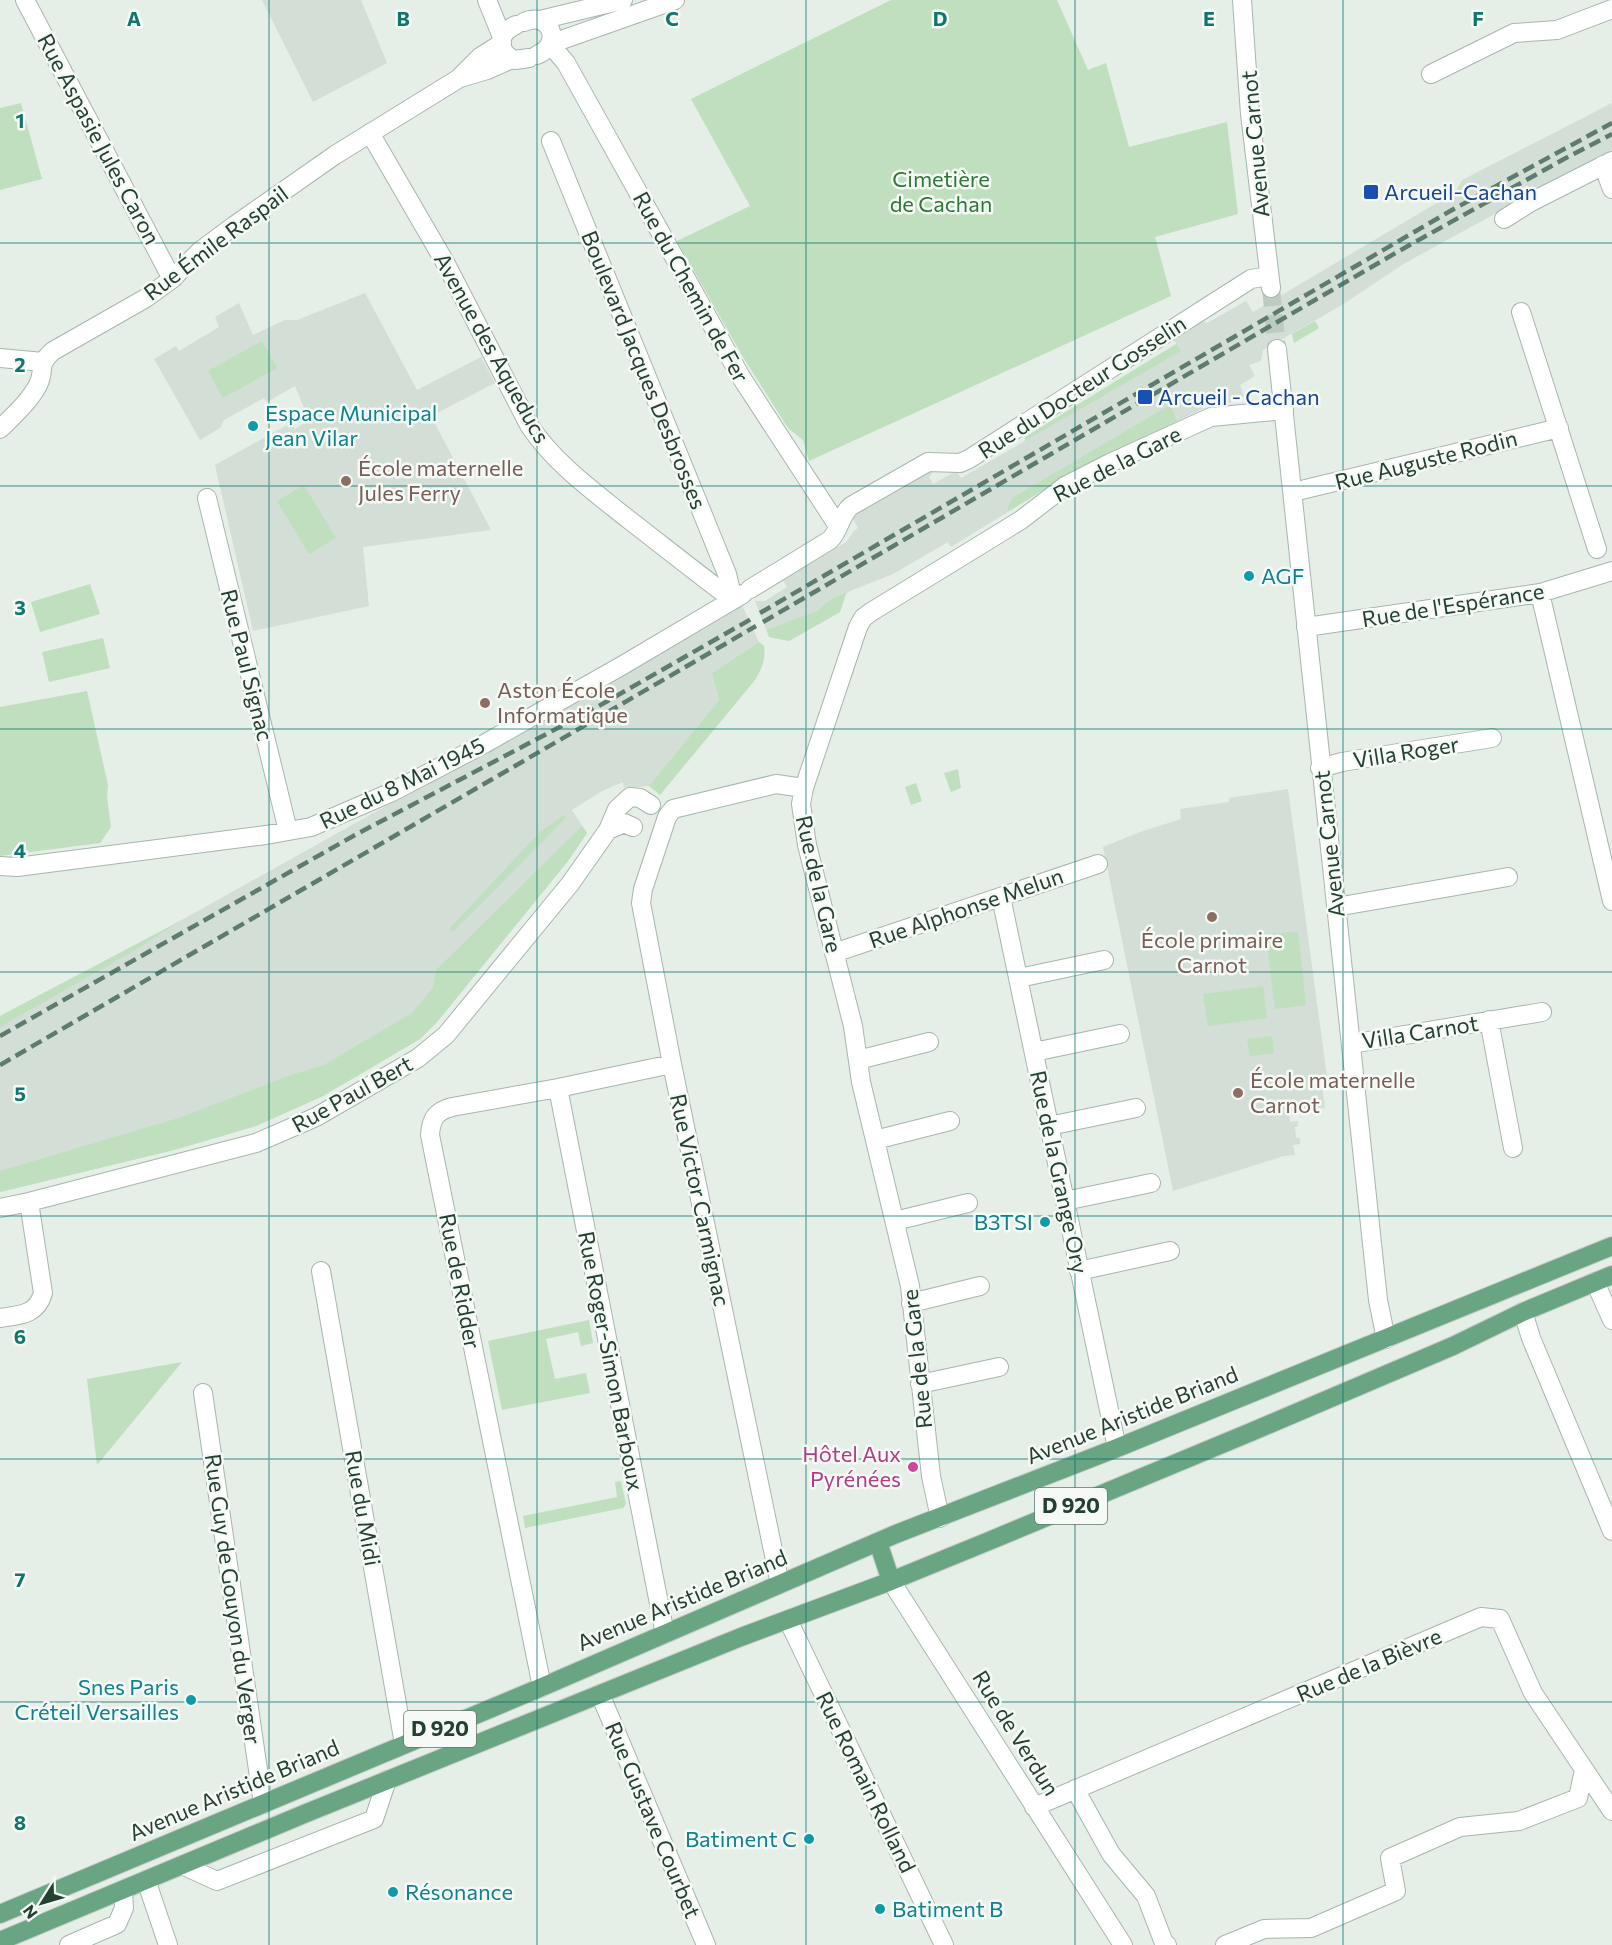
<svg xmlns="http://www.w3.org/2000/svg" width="1612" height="1945" viewBox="0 0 1612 1945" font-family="Commissioner,sans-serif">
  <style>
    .built { fill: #d3ded6 }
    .green { fill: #bfdfbe }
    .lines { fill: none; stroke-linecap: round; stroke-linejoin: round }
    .tertiary-tunnel { stroke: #becbc2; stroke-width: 18; stroke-dasharray: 18 9; stroke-linecap: butt }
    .minor-casing { stroke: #a7b6ac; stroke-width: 20 }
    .tertiary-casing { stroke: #a7b6ac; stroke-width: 20 }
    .primary-casing { stroke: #c2cac5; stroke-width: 20 }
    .minor { stroke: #fff; stroke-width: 18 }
    .tertiary { stroke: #fff; stroke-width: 18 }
    .primary { stroke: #69a483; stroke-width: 18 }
    .rail { stroke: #5e7b6b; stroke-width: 4.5; stroke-dasharray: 12 6; stroke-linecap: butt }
    .grid { fill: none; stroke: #0f766e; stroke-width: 1.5; stroke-opacity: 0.55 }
    .transit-dot { fill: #1a4fb4; stroke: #f6faf7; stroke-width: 2 }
    .culture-dot { fill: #0f9aa8; stroke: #f6faf7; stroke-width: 2 }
    .education-dot { fill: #8d6e63; stroke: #f6faf7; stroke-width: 2 }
    .hotel-dot { fill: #d1479c; stroke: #f6faf7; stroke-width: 2 }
    .labels { text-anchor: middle; stroke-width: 5; stroke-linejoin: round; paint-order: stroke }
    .shield { fill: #f6faf7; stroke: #63786c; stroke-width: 1.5 }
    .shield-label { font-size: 21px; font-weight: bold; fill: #244030 }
    .street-label { font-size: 22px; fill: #244030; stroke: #f6faf7 }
    .park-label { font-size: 22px; fill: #2d7834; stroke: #f6faf7 }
    .transit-label { font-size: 22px; fill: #164399; stroke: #f6faf7; text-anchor: start }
    .culture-label { font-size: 22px; fill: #0d838f; stroke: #f6faf7; text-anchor: start }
    .education-label { font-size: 22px; fill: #785e54; stroke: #f6faf7; text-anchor: start }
    .hotel-label { font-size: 22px; fill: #b23c85; stroke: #f6faf7; text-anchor: end }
    .grid-label { font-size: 20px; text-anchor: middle; font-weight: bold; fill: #0f766e; stroke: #f6faf7; stroke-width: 5; stroke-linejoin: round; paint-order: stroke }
  </style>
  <rect width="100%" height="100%" fill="#e5eee7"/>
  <path class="built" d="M262 0H361L387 63 313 102Z
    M1612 103V150L1405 263 1342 305 1263 350 1261 361 1249 365 1255 376 1240 385 1244 396 1214 410 1209 402 1203 406 1204 408 1071 473 951 547 948 542 893 574 850 591 846 594 840 612 789 641 769 637 755 601H765L787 587 783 580 846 542 854 531 858 528 851 516 930 470 933 473 929 477 933 484 956 471 961 478 1180 351 1171 335 1197 319 1207 323 1246 301 1253 312 1435 204 1456 191 1462 180Z
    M365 293 417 390 481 357 495 383 431 416 491 530 363 547 369 606 253 631 215 465 291 423 295 429 309 420 295 386 267 402 264 398 224 420 220 428 200 440 154 359 176 346 179 351 219 327 215 317 239 303 253 335 285 320H297Z
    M742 605 759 642 712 673 719 700 649 786 624 788 623 782 602 791 572 810 587 833 568 861 437 1022 420 1039 323 1096 256 1126 174 1150 0 1192V1016L162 931 368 816 516 735 713 623Z
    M1288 789 1327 1077 1321 1078 1325 1108 1289 1113 1290 1122 1298 1121V1126L1295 1127 1296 1138H1300V1144L1293 1145 1295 1155 1284 1156 1173 1191 1103 847 1140 832 1181 819 1180 809 1229 802V798Z"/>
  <path class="green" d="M891 0H1057L1088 70 1106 63 1129 147 1227 122 1238 214 1155 237 1171 296 809 461 803 440 788 428 743 357 677 241 750 206 691 99Z
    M21 103 42 179 0 190V108Z
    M1315 321 1319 328 1294 343 1292 334Z
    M262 341 277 368 223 398 208 371Z
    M1176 344 1181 351 1025 441V437Z
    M1170 405 1177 421 1061 479 1009 511 1007 509 1012 498Z
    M304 485 336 538 309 554 277 501Z
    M90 584 100 614 40 632 31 602Z
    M846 593 840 612 789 641 769 637 767 630 817 611 833 598Z
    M103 638 110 668 49 682 42 652Z
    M759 642 764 646C766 659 762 669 755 680L660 795 649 786 719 700 712 673Z
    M87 691 108 785 107 797 111 827 100 843 0 856V707Z
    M958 769 961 788 951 792 944 773Z
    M916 783 922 801 911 805 905 787Z
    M564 815 566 817 553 831 453 932 450 928 539 833Z
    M582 826 587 833 568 861 437 1022 420 1039 323 1096 256 1126 174 1150 0 1192V1171L182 1117 288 1076 324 1065 412 1013 433 988 436 970Z
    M182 920 137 949 0 1027V1016Z
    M1298 931 1306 1005 1275 1009 1266 935Z
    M1263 986 1267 1018 1208 1026 1203 994Z
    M1272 1036 1274 1053 1250 1056 1247 1039Z
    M589 1320 593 1343 581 1346 578 1332 546 1339 555 1379 586 1373 590 1393 502 1410 488 1341Z
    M182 1362 97 1465 87 1379Z
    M621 1481 626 1504 623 1508 525 1528 523 1516 617 1497 615 1482Z"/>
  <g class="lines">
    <path class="tertiary-tunnel" d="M1271 288 1277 349"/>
    <g class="minor-casing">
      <path id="minor" d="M25 0 172 279
        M487 0 502 37
        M550 44 566 63 741 377 838 526
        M1431 74 1514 33 1557 30 1612 9
        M370 133 446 264 529 425C554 463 593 491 628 519 663 546 698 574 733 600
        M551 141 727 574 733 600
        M1603 165 1612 189
        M1504 219 1531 202 1612 161
        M1521 312 1597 549
        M1293 492 1559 428
        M207 498 288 831
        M750 589 830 540C840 530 840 515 851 506L928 462 960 463 969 459 1251 279 1269 276
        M1540 593 1612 901
        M1306 627 1540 593 1612 571
        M1320 768 1342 762 1492 738
        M608 830 624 823 633 827
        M0 866 17 867 266 835 311 827 392 792 484 744 623 665 743 594
        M1001 897 1117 1448
        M1336 907 1508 877
        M834 953 1098 864
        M1019 978 1104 960
        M1489 1020 1513 1148
        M1351 1044 1542 1012
        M1034 1052 1120 1034
        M858 1060 929 1042
        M558 1088 665 1634
        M1049 1126 1136 1108
        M875 1140 950 1121
        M1065 1201 1151 1183
        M0 1208 29 1202 256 1143 316 1117 418 1058 446 1035 570 884 608 830 617 809 630 797 640 798 651 805
        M895 1221 968 1203
        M321 1271 404 1744
        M1079 1271 1170 1251
        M1595 1282 1612 1320
        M911 1303 980 1286
        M1523 1312 1531 1338 1612 1531
        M0 1318C20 1315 37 1315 43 1293L29 1202
        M920 1384 999 1367
        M203 1393 263 1804
        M940 1518 931 1476 910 1286 861 1082 853 1026 807 845 801 804 804 788 858 627 863 618 871 612 1021 520 1065 486 1110 463 1211 417 1284 410
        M891 1581 1123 1945
        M780 1584 672 1064 641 903 643 889 667 817 673 809 776 784 804 788
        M788 1620 944 1945
        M542 1687 430 1135C431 1119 436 1111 452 1107L558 1088 672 1064
        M600 1694 706 1945
        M1075 1789 1111 1854 1146 1896 1164 1943 1167 1945
        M1034 1807 1481 1617 1500 1619 1533 1693 1612 1811
        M182 1865 217 1881 374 1819 387 1780
        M146 1880 168 1945
        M69 1945 117 1924 124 1908 123 1890
        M1225 1945 1264 1929 1311 1928 1396 1891 1390 1858 1460 1827 1519 1821 1578 1798 1584 1770"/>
    </g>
    <g class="tertiary-casing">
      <path id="tertiary" d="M1242 0 1250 114 1271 288
        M540 20 623 0
        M524 22C550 10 564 44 537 55
        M516 25C497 33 496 52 515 60L529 58
        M550 44 675 0
        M460 78 487 70 512 59
        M1277 349 1378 1300 1386 1339
        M0 358 43 362
        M0 429C13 416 29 402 38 385 46 369 36 366 53 351L146 298 172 279 200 251 235 225 335 155 458 79 480 57 502 43"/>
    </g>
    <g class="primary-casing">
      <path id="primary" d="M878 1542 891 1581
        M0 1914 542 1687 896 1534 1117 1448 1612 1246
        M0 1941 304 1814 741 1637 891 1581 989 1541 1251 1432 1453 1346 1523 1312 1612 1275"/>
    </g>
    <use href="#minor" class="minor"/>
    <use href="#tertiary" class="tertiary"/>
    <use href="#primary" class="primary"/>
    <path class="rail" d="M760 613 1452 210 1612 123
      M763 622 1399 251 1564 159 1612 134
      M0 1036 355 835 590 711 753 618
      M0 1065 756 626"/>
  </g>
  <path class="grid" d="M269 0V1945M537 0V1945M806 0V1945M1075 0V1945M1343 0V1945M0 243H1612M0 486H1612M0 729H1612M0 972H1612M0 1216H1612M0 1459H1612M0 1702H1612"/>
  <g class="transit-dot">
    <rect x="1363" y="184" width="16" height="16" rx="3"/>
    <rect x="1137" y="389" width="16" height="16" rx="3"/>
  </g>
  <g class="culture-dot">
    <circle cx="253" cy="426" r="6"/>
    <circle cx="1249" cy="576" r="6"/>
    <circle cx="1045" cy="1222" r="6"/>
    <circle cx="191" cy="1700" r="6"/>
    <circle cx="809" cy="1839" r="6"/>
    <circle cx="393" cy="1892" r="6"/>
    <circle cx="880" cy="1909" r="6"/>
  </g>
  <g class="education-dot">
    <circle cx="346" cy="481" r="6"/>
    <circle cx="485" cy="703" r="6"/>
    <circle cx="1212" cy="917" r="6"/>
    <circle cx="1238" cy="1093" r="6"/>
  </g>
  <circle class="hotel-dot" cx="913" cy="1467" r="6"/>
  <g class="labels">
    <g class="shield">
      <rect x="1035" y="1488" width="72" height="36" rx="4.5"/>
      <rect x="404" y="1711" width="72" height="36" rx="4.5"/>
    </g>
    <g class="shield-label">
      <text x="1071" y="1513">D 920</text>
      <text x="440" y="1736">D 920</text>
    </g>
    <g class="street-label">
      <text transform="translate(99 139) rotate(62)" y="8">Rue Aspasie Jules Caron</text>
      <text transform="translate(1255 144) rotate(-95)" y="8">Avenue Carnot</text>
      <text transform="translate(216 243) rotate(-37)" y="8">Rue Émile Raspail</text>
      <text transform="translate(691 287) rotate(61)" y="8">Rue du Chemin de Fer</text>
      <text transform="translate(492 348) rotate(61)" y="8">Avenue des Aqueducs</text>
      <text transform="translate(644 370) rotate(68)" y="8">Boulevard Jacques Desbrosses</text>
      <text transform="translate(1082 387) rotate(-33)" y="8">Rue du Docteur Gosselin</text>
      <text transform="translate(1426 460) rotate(-14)" y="8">Rue Auguste Rodin</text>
      <text transform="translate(1117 464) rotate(-27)" y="8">Rue de la Gare</text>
      <text transform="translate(1453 605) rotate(-9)" y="8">Rue de l'Espérance</text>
      <text transform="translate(247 665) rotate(76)" y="8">Rue Paul Signac</text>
      <text transform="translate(1406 752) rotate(-9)" y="8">Villa Roger</text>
      <text transform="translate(402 783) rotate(-26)" y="8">Rue du 8 Mai 1945</text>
      <text transform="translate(1329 844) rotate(-96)" y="8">Avenue Carnot</text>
      <text transform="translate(819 884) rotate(77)" y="8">Rue de la Gare</text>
      <text transform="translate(966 908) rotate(-19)" y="8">Rue Alphonse Melun</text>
      <text transform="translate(1420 1032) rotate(-9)" y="8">Villa Carnot</text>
      <text transform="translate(352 1094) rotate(-29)" y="8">Rue Paul Bert</text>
      <text transform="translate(1059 1172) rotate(78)" y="8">Rue de la Grange Ory</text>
      <text transform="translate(700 1200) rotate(78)" y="8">Rue Victor Carmignac</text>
      <text transform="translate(460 1281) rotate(79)" y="8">Rue de Ridder</text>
      <text transform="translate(917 1359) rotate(-96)" y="8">Rue de la Gare</text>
      <text transform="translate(611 1361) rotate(79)" y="8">Rue Roger-Simon Barboux</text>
      <text transform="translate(1132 1415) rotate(-22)" y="8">Avenue Aristide Briand</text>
      <text transform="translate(363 1508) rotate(80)" y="8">Rue du Midi</text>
      <text transform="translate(233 1599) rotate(82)" y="8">Rue Guy de Gouyon du Verger</text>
      <text transform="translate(682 1600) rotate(-23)" y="8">Avenue Aristide Briand</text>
      <text transform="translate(1369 1665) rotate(-23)" y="8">Rue de la Bièvre</text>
      <text transform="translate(1016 1733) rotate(58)" y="8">Rue de Verdun</text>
      <text transform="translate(866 1782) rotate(64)" y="8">Rue Romain Rolland</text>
      <text transform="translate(234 1790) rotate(-23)" y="8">Avenue Aristide Briand</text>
      <text transform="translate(653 1820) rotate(67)" y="8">Rue Gustave Courbet</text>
    </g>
    <g class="park-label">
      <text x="941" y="187">Cimetière<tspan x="941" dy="25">de Cachan</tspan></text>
    </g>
    <g class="transit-label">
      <text x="1384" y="200">Arcueil-Cachan</text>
      <text x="1158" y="405">Arcueil - Cachan</text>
    </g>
    <g class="culture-label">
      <text x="265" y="421">Espace Municipal<tspan x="265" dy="25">Jean Vilar</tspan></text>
      <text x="1261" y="584">AGF</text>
      <text x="1033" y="1230" text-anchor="end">B3TSI</text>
      <text x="179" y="1695" text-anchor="end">Snes Paris<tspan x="179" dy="25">Créteil Versailles</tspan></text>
      <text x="797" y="1847" text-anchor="end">Batiment C</text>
      <text x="405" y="1900">Résonance</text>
      <text x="892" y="1917">Batiment B</text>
    </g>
    <g class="education-label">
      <text x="358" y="476">École maternelle<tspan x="358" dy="25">Jules Ferry</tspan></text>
      <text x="497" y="698">Aston École<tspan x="497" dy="25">Informatique</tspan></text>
      <text x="1212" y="948" text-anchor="middle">École primaire<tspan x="1212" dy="25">Carnot</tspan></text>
      <text x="1250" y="1088">École maternelle<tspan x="1250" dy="25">Carnot</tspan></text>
    </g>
    <g class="hotel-label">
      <text x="901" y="1462">Hôtel Aux<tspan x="901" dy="25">Pyrénées</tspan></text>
    </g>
  </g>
  <g class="grid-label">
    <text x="134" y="26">A</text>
    <text x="403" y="26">B</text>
    <text x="672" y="26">C</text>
    <text x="940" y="26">D</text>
    <text x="1209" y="26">E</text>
    <text x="1478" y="26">F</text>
    <text x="20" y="128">1</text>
    <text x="20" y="372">2</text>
    <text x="20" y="615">3</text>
    <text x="20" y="858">4</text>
    <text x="20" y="1101">5</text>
    <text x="20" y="1344">6</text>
    <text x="20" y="1587">7</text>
    <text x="20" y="1830">8</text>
  </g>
  <g transform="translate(42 1903) rotate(233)" stroke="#f6faf7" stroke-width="4.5" paint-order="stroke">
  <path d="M0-4.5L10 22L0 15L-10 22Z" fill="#244030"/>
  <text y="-9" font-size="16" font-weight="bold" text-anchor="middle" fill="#244030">N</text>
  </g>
</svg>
